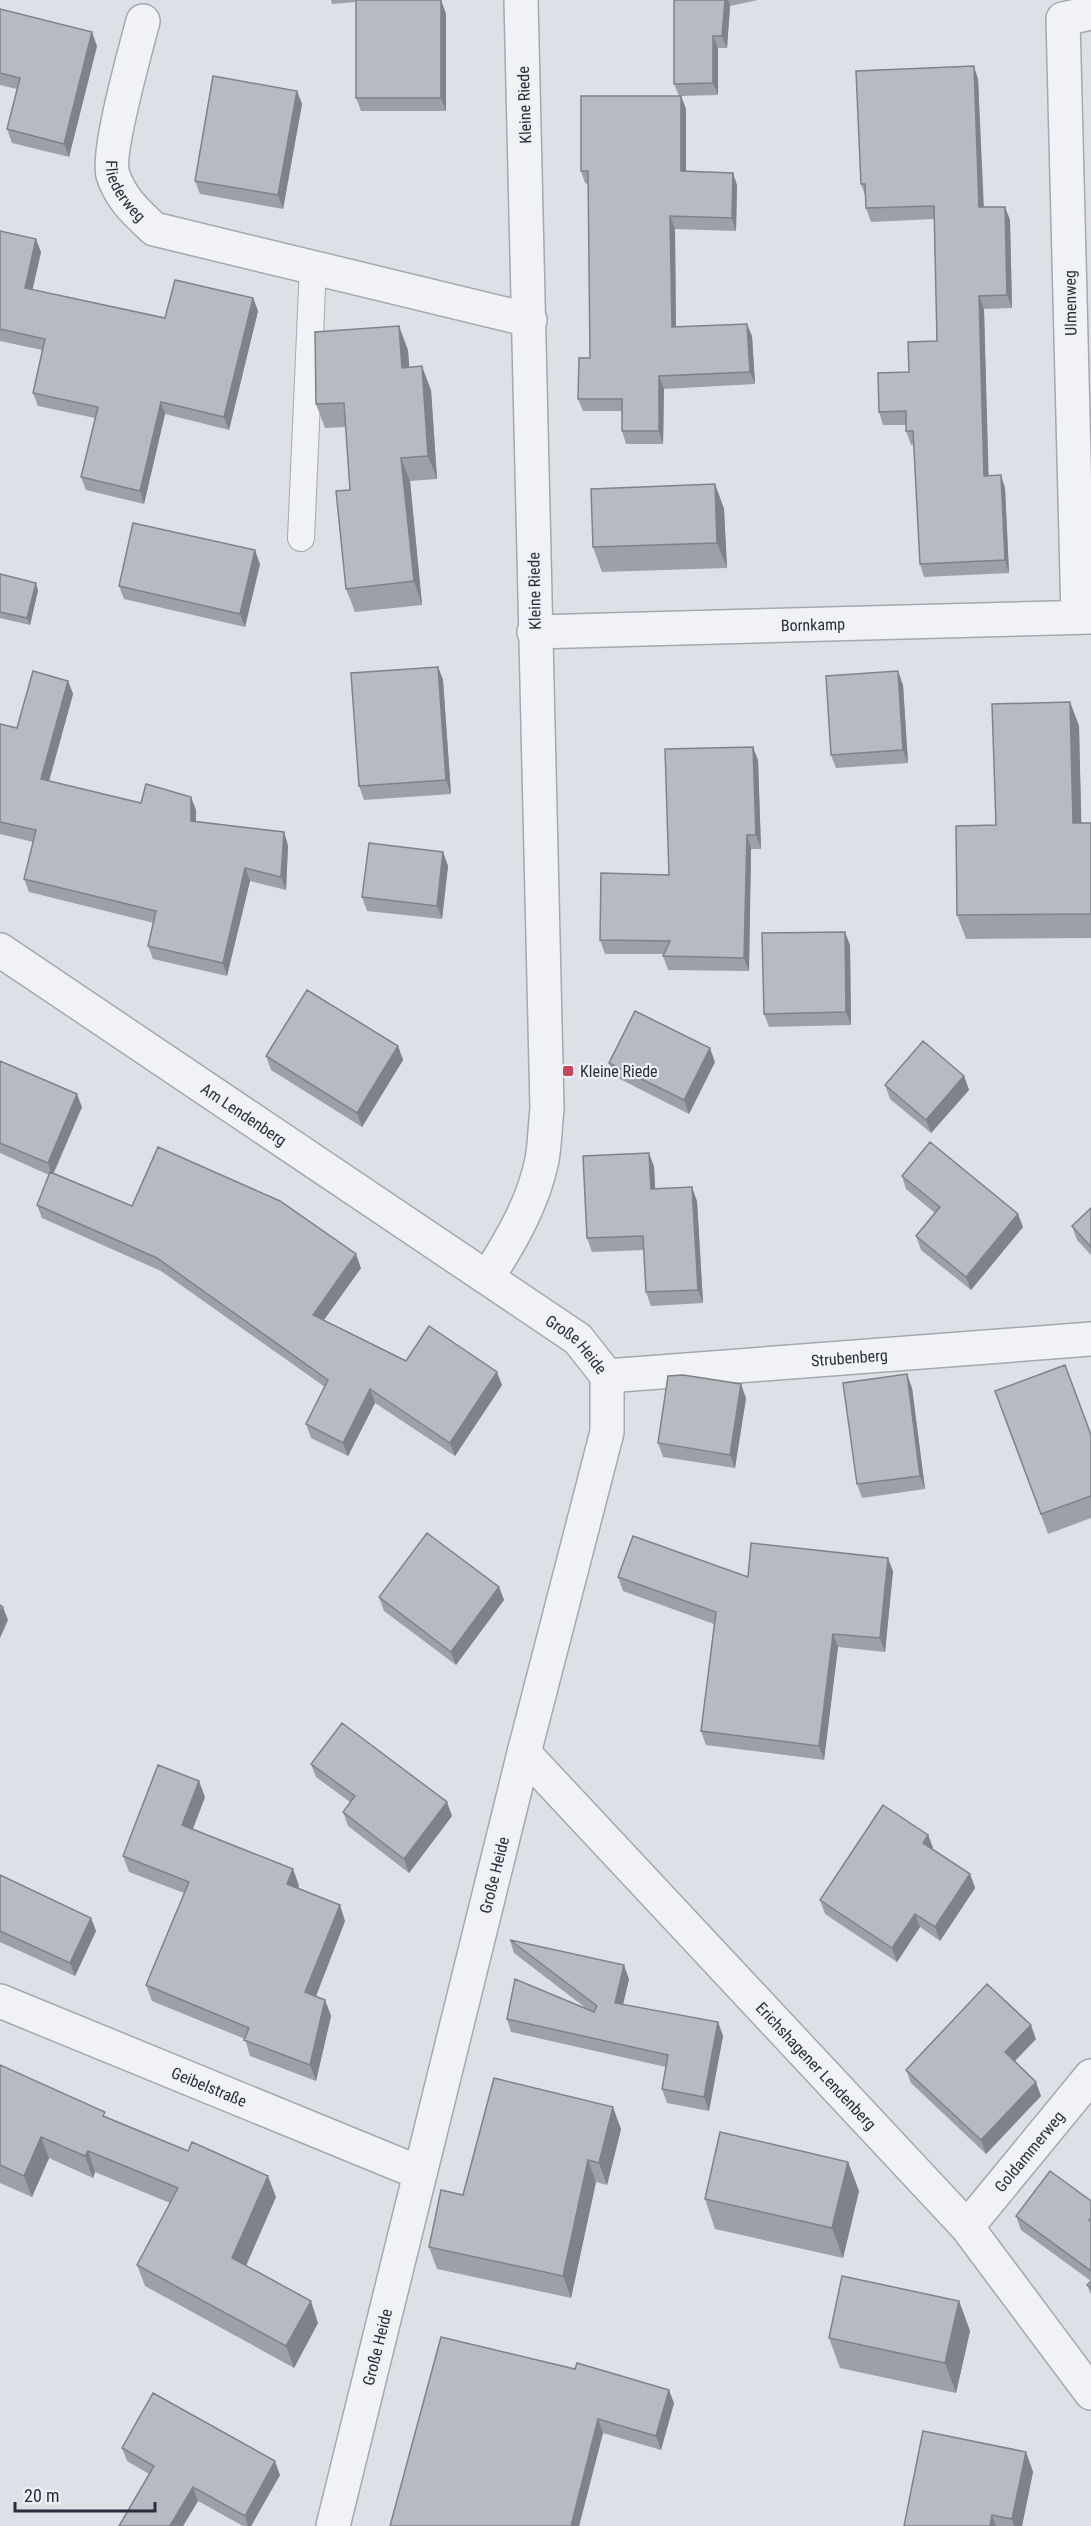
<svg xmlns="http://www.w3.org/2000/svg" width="1091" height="2526" viewBox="0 0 1091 2526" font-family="'Roboto Condensed',sans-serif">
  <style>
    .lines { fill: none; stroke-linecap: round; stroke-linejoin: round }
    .service-casing { stroke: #a3a8b1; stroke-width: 28 }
    .minor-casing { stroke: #a3a8b1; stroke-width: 36 }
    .service { stroke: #f0f2f5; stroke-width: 26 }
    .minor { stroke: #f0f2f5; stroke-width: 33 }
    .wall { fill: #9ca0a8 }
    .shaded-wall { fill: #7f8288 }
    .building { fill: #b5bac3; stroke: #7f8288; stroke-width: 1.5 }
    .poi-dot { fill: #c94559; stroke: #edf0f4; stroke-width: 2 }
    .labels { text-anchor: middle; stroke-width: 4.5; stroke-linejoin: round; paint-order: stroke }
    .street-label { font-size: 16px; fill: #272f3d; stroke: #edf0f4 }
    .poi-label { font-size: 16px; fill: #272f3d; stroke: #edf0f4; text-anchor: start }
  </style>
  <rect width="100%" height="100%" fill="#dde1e7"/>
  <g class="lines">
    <g class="service-casing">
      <path id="service" d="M301 538 313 266"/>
    </g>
    <g class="minor-casing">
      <g id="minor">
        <path id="s1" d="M143 21C136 48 106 154 113 175 121 199 136 212 154 229L530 320"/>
        <path d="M1078 617 1063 19 1091 13"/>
        <path id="s2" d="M534 632 1091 617"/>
        <path id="s3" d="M0 950 578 1339 607 1376V1432L524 1753 333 2526"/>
        <path d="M488 1277C511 1240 533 1204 542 1160 545 1143 545 1125 547 1109L521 0"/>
        <path id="s4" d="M607 1376 1091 1339"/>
        <path id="s5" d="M524 1753 967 2227 1091 2393"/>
        <path id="s6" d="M0 2001 420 2173"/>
        <path id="s7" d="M967 2227 1091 2076"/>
      </g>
    </g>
    <use href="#service" class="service"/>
    <use href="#minor" class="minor"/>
  </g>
  <path class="wall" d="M331 0H441L446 14V111H361L356 98V2L332 4Z
    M674 0H758L730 6 727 48H718V95L679 96 674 84Z
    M0 9 97 46 69 157 12 143 7 129 17 89 0 85Z
    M978 79 984 207H1005L1010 220 1012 308 984 309 988 476 1005 488 1009 573 924 577 920 564 914 444 911 445 906 431V425H883L879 412 909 372 937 341 934 219 871 222 866 208 865 195 861 184Z
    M297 91 302 104 283 209 200 194 195 181Z
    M681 96 686 109V171L737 185 736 231 675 229 676 327 752 336 755 384 664 389 663 444H626L622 431V411H583L578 399 590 358 588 184 585 183 581 171Z
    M0 231 41 252 32 290 165 318 253 298 258 311 229 430 165 414 144 504 86 490 81 477 95 418 38 406 33 393 42 350 0 341Z
    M408 350 409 367 431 390 437 479 410 481 422 605 355 612 346 589 350 490 346 427 325 428 316 404Z
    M715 484 724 509 727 568 602 572 593 547Z
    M260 564 245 627 124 599 119 586Z
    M0 574 38 590 30 625 0 618Z
    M438 667 443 680 451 794 364 800 359 786Z
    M68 681 73 694 49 781 141 803 196 810V821L284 832 288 846 286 890 250 881 227 976 153 959 148 946 154 923 29 892 24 879 33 842 0 834V724L17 728Z
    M903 685 908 763 836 768 831 755Z
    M1070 702 1079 726 1081 823H1091V938L966 939 957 915 996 825Z
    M758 760 761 849H751L749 971 668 970 663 956 664 954H605L600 940 669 875Z
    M443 852 448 866 442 919 367 911 362 897Z
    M850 945 851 1025 769 1027 764 1014Z
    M398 1046 403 1060 362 1127 271 1070 266 1056Z
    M0 1061 82 1107 54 1173 132 1206 361 1268 324 1320 406 1361 502 1385 455 1456 375 1403 348 1456 311 1438 306 1424 325 1387 161 1271 42 1218 37 1205 49 1175 0 1153Z
    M715 1062 689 1114 614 1076 609 1063Z
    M964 1076 969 1090 931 1133 890 1099 885 1085Z
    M649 1153 654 1167 655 1189 697 1201 703 1303 651 1306 646 1292 644 1250 592 1252 587 1238Z
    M902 1176 1023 1227 971 1290 921 1250 916 1236 935 1213 906 1189Z
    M1091 1208V1255L1077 1240 1072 1226Z
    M912 1388 925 1489 862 1498 857 1484Z
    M995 1391 1091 1435V1518L1048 1534Z
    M746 1398 735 1468 663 1457 658 1443Z
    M893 1571 885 1652 838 1647 824 1760 706 1745 701 1731 714 1624 623 1591 618 1577H748Z
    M499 1587 504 1600 456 1665 384 1611 379 1597Z
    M311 1764 452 1816 409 1873 348 1826 343 1812 350 1802 316 1777Z
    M205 1797 193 1829 293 1869 299 1886 298 1888 345 1921 316 1996 325 2000 331 2016 316 2081 250 2056 245 2039 152 2001 146 1985 184 1893 129 1872 123 1856Z
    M928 1835 933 1848 932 1849 970 1874 975 1888 940 1941 920 1927 897 1962 825 1914 820 1900Z
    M0 1875 91 1918 96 1931 75 1976 0 1942Z
    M510 1940 629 1979 623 2005 718 2022 723 2036 709 2111 667 2103 662 2089 666 2067 511 2032 507 2019 587 2009 514 1953Z
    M1036 2039 1015 2061 1041 2096 986 2154 911 2083 906 2070Z
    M0 2065 107 2117 276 2197 246 2266 318 2323 294 2368 145 2286 137 2265 170 2203 95 2172 93 2178 49 2158 32 2197 0 2183Z
    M621 2129 607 2185 596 2182 571 2298 437 2269 429 2247 463 2195Z
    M848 2162 859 2191 843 2258 715 2229 705 2199Z
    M1091 2201V2295L1087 2285 1091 2281 1021 2230 1016 2216Z
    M959 2301 970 2331 956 2393 840 2368 829 2338Z
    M441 2337 674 2403 661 2450 603 2433 579 2526H390Z
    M122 2448 280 2475 251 2526H243L198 2501 183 2526H119L149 2474 127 2461Z
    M1026 2452 1033 2472 1022 2526H904Z"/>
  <path class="shaded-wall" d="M441 0 446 14V111L441 98Z
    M725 0H728L730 6 727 48 722 36Z
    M92 32 97 46 69 157 64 144Z
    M713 36 718 48V95L713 83Z
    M974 66 978 79 984 220 979 207Z
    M297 91 302 104 283 209 278 195Z
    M681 96 686 109V184L681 171Z
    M733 173 737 185 736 231 732 218Z
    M1005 207 1010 220 1012 308 1007 295Z
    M670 216 675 229 676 340 672 327Z
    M36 239 41 252 30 301 25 288Z
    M979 296 984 309 989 489 984 476Z
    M253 298 258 311 229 430 224 417Z
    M747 324 752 336 755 384 750 372Z
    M399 326 408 350 411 391 402 368Z
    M422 366 431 390 437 479 428 456Z
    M659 376 664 389 663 444 659 431Z
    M161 402 165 414 144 504 140 491Z
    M401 458 410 481 422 605 414 581Z
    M1001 475 1005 488 1009 573 1005 560Z
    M715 484 724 509 727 568 717 543Z
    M255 550 260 564 245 627 240 614Z
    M36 583 38 590 30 625 27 618Z
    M438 667 443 680 451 794 446 780Z
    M898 671 903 685 908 763 903 750Z
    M68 681 73 694 46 792 41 779Z
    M1070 702 1079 726 1082 848 1073 823Z
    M753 747 758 760 761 849 756 835Z
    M191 797 196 810V834L191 821Z
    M284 832 288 846 286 890 281 877Z
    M747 835 751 849 749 971 744 958Z
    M443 852 448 866 442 919 437 906Z
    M245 868 250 881 227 976 223 963Z
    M845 932 850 945 851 1025 846 1012Z
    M398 1046 403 1060 362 1127 357 1113Z
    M710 1048 715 1062 689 1114 684 1100Z
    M964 1076 969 1090 931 1133 926 1120Z
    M77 1094 82 1107 52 1176 48 1163Z
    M649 1153 654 1167 656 1203 651 1189Z
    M692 1187 697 1201 703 1303 698 1290Z
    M1018 1214 1023 1227 971 1290 966 1277Z
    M356 1254 361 1268 318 1328 313 1315Z
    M497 1372 502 1385 455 1456 450 1443Z
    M907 1374 912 1388 925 1489 920 1476Z
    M741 1384 746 1398 735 1468 730 1455Z
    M370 1389 375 1403 348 1456 343 1443Z
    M888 1558 893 1571 885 1652 880 1638Z
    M499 1587 504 1600 456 1665 451 1652Z
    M3 1607 8 1620 0 1638V1614Z
    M833 1634 838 1647 824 1760 819 1746Z
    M199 1781 205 1797 188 1841 182 1825Z
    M447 1802 452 1816 409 1873 404 1859Z
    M928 1835 933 1848 928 1856 923 1843Z
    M293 1869 299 1886 293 1900 287 1884Z
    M970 1874 975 1888 940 1941 935 1927Z
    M340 1905 345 1921 311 2009 305 1992Z
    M915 1914 920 1927 897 1962 892 1948Z
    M91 1918 96 1931 75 1976 70 1963Z
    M624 1965 629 1979 620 2017 615 2003Z
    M325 2000 331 2016 316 2081 310 2065Z
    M718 2022 723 2036 709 2111 704 2097Z
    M1031 2025 1036 2039 1010 2066 1005 2052Z
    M1036 2082 1041 2096 986 2154 981 2140Z
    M613 2107 621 2129 607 2185 599 2163Z
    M41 2137 49 2158 32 2197 24 2176Z
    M88 2151 95 2172 93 2178 85 2156Z
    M588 2160 596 2182 571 2298 563 2276Z
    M848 2162 859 2191 843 2258 832 2228Z
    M268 2176 276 2197 240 2279 232 2258Z
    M311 2301 318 2323 294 2368 286 2346Z
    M959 2301 970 2331 956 2393 945 2363Z
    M669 2390 674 2403 661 2450 656 2436Z
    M598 2419 603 2433 579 2526H571Z
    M1026 2452 1033 2472 1022 2526H1014L1012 2519Z
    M275 2461 280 2475 251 2526H248L245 2516Z
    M193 2487 198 2501 183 2526H170Z
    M992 2515 996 2526H990Z"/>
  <path class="building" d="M356 0H441V98H356Z
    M674 0H725L722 36H713V83L674 84Z
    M0 9 92 32 64 144 7 129 20 78 0 73Z
    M974 66 979 207H1005L1007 295 979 296 984 476 1001 475 1005 560 920 564 913 431H906V411L879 412 878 373 909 372 908 342 937 341 934 206 866 208 865 184H861L856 71Z
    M213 76 297 91 278 195 195 181Z
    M581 96H681V171L733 173 732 218 670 216 672 327 747 324 750 372 659 376V431H622V399H578L579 358H590L588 171H581Z
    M0 231 36 239 25 288 165 318 175 280 253 298 224 417 161 402 140 491 81 477 98 407 33 393 45 339 0 329Z
    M399 326 402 368 422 366 428 456 401 458 414 581 346 589 336 491 350 490 344 403 316 404 315 332Z
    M715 484 717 543 593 547 591 489Z
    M133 523 255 550 240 614 119 586Z
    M0 574 36 583 27 618 0 612Z
    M438 667 446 780 359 786 351 673Z
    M33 671 68 681 41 779 141 803 146 784 191 797V821L284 832 281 877 245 868 223 963 148 946 156 911 24 879 36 830 0 822V724L17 728Z
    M898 671 903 750 831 755 826 676Z
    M1070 702 1073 823H1091V914L957 915 956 826 996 825 992 704Z
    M753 747 756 835H747L744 958 663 956 670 941 600 940 601 873 669 875 665 749Z
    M369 843 443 852 437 906 362 897Z
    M845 932 846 1012 764 1014 762 933Z
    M307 990 398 1046 357 1113 266 1056Z
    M635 1011 710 1048 684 1100 609 1063Z
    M923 1041 964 1076 926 1120 885 1085Z
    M0 1061 77 1094 48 1163 0 1143Z
    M930 1142 1018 1214 966 1277 916 1236 940 1207 902 1176Z
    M158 1147 280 1201 356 1254 313 1315 406 1361 429 1326 497 1372 450 1443 370 1389 343 1443 306 1424 328 1380 157 1258 37 1205 50 1172 132 1206Z
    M649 1153 651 1189 692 1187 698 1290 646 1292 643 1236 587 1238 583 1156Z
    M1091 1208V1247L1072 1226Z
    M1065 1365 1091 1435V1496L1041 1514 995 1391Z
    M907 1374 920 1476 857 1484 843 1383Z
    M683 1375 741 1384 730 1455 658 1443 668 1376Z
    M427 1533 499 1587 451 1652 379 1597Z
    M633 1536 748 1577 751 1543 888 1558 880 1638 833 1634 819 1746 701 1731 716 1612 618 1577Z
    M0 1605 3 1607 0 1614Z
    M342 1723 447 1802 404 1859 343 1812 355 1796 311 1764Z
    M158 1765 199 1781 182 1825 293 1869 287 1884 340 1905 305 1992 325 2000 310 2065 244 2040 249 2028 146 1985 189 1882 123 1856Z
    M883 1805 928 1835 923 1843 970 1874 935 1927 915 1914 892 1948 820 1900Z
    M0 1875 91 1918 70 1963 0 1931Z
    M510 1940 624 1965 615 2003 718 2022 704 2097 662 2089 668 2055 507 2019 515 1979 594 2012 597 2006Z
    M987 1984 1031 2025 1005 2052 1036 2082 981 2140 906 2070Z
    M0 2065 105 2112 103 2116 188 2151 192 2142 268 2176 232 2258 311 2301 286 2346 137 2265 178 2188 88 2151 85 2156 41 2137 24 2176 0 2165Z
    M494 2078 613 2107 599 2163 588 2160 563 2276 429 2247 441 2190 463 2195Z
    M720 2132 848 2162 832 2228 705 2199Z
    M1050 2171 1091 2201V2218L1089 2220 1091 2222V2271L1016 2216Z
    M842 2276 959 2301 945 2363 829 2338Z
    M1091 2281V2288L1087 2285Z
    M441 2337 575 2369 577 2363 669 2390 656 2436 598 2419 571 2526H390Z
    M153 2393 275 2461 245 2516 193 2487 170 2526H119L154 2466 122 2448Z
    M923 2431 1026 2452 1012 2519 992 2515 990 2526H904Z"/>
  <rect class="poi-dot" x="562" y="1065" width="12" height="12" rx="3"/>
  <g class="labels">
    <g class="street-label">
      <text transform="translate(524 105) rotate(-92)" y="6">Kleine Riede</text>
      <text dy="6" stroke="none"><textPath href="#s1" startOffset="177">Fliederweg</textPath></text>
      <text transform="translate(1070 303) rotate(-91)" y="6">Ulmenweg</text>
      <text transform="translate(534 591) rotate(-91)" y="6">Kleine Riede</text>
      <text dy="6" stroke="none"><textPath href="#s2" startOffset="279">Bornkamp</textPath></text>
      <text dy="6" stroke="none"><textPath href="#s3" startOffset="294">Am Lendenberg</textPath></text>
      <text dy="6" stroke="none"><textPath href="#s3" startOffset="699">Große Heide</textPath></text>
      <text dy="6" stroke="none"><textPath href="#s4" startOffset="243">Strubenberg</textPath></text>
      <text transform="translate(494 1875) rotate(-76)" y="6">Große Heide</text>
      <text dy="6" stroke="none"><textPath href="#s5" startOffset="428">Erichshagener Lendenberg</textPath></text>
      <text dy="6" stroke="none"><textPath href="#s6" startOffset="226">Geibelstraße</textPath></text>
      <text dy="6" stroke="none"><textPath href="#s7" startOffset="98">Goldammerweg</textPath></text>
      <text transform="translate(377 2347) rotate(-76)" y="6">Große Heide</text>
    </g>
    <g class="poi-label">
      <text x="580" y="1077">Kleine Riede</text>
    </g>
  </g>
  <path d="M15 2502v9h140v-9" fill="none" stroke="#272f3d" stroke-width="3"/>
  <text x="24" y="2502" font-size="18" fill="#272f3d" stroke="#edf0f4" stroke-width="4.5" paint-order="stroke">20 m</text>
</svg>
